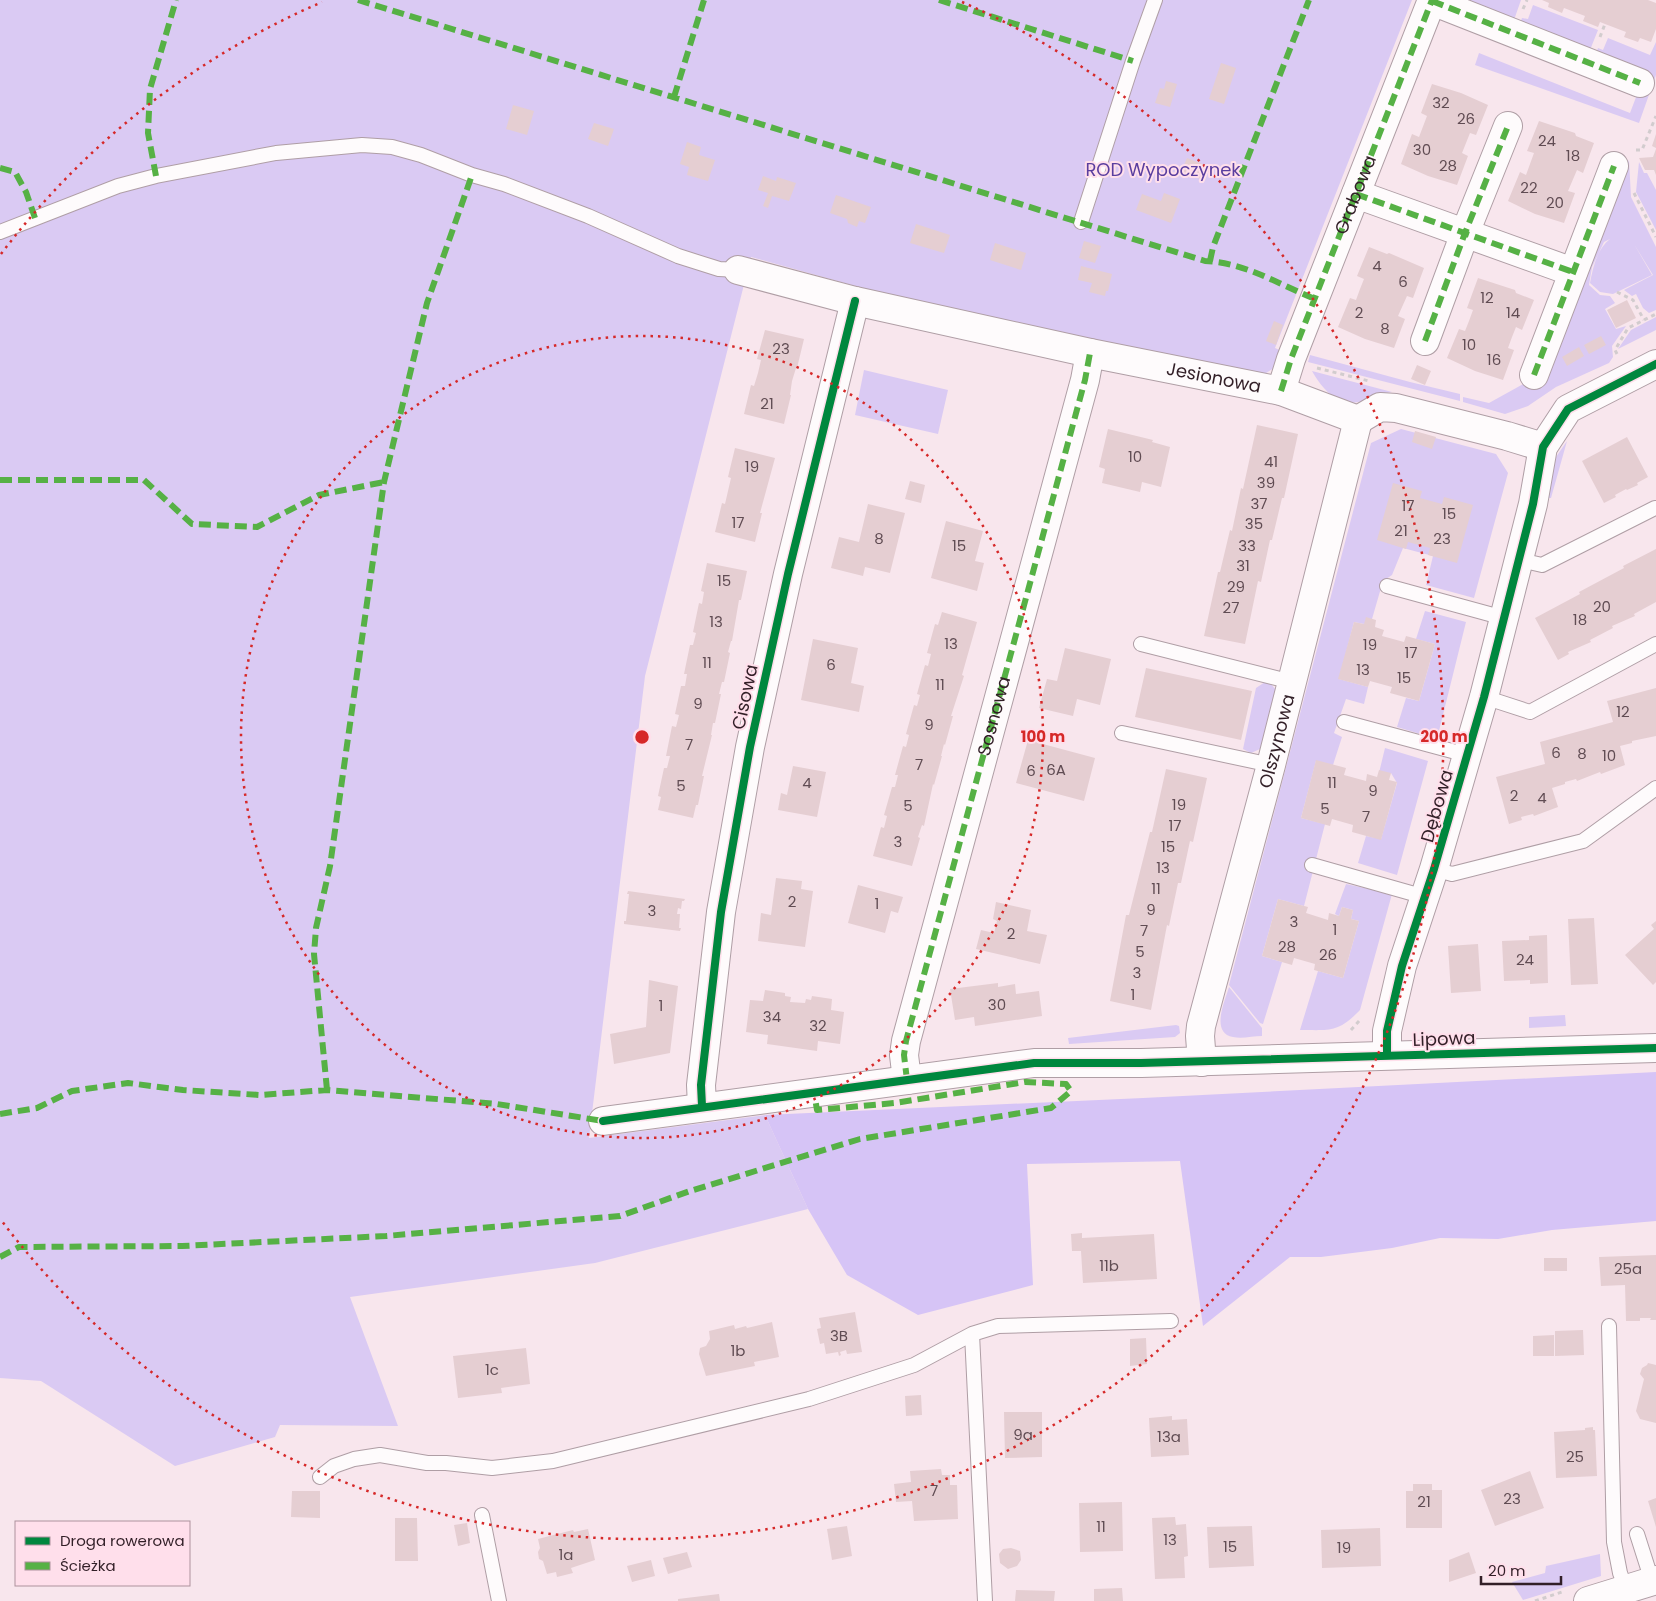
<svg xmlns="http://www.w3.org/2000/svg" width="1656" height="1601" viewBox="0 0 1656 1601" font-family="Poppins,sans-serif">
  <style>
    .green { fill: #dacaf3 }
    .forest { fill: #d6c4f6 }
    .building { fill: #e5ced2 }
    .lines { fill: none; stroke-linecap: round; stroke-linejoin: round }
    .lane-casing { stroke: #af9ea5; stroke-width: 16 }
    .street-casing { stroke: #af9ea5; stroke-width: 30 }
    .path { stroke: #d2ccce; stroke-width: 3; stroke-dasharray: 4 4; stroke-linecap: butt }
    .lane { stroke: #fefbfc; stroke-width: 14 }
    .street { stroke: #fefbfc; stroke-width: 28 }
    .quiet { stroke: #56b145; stroke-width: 6; stroke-dasharray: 12 6; stroke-linecap: butt }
    .cycleway-casing { stroke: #ffdfeb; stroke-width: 11 }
    .cycleway { stroke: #00873e; stroke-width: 8 }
    .ring { fill: none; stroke: #d62828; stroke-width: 2.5; stroke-dasharray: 2.5 5 }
    .labels { text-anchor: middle; stroke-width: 4; stroke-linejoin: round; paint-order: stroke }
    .number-label { font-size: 15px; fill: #604c53 }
    .park-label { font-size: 18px; fill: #5a3e9f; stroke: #ffdfeb }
    .street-label { font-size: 18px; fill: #321f27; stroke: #ffdfeb }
    .centre { fill: #d62828; stroke: #ffdfeb; stroke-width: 2.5 }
    .ring-label { font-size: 15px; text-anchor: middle; font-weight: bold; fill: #d62828; stroke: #ffdfeb; stroke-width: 4; stroke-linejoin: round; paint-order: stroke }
  </style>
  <rect width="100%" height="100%" fill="#f8e6ed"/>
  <path class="green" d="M0 0H1412L1275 348 1284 352 1277 366 1263 375 1001 320 945 311 751 257 645 676 589 1138 765 1115 808 1209 595 1263 350 1297 398 1426 280 1425 275 1437 175 1466 41 1381 0 1378Z
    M1462 0H1521L1514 20Z
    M1533 5 1598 30 1590 50 1520 23 1522 18 1528 19Z
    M1608 38 1650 55 1656 42V75L1639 123 1475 65 1479 53 1630 113 1646 71 1596 53 1598 48 1603 50Z
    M1629 160 1631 197 1656 247V310L1649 313 1643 308 1636 294 1632 296 1624 290 1653 275 1634 244 1652 275 1613 294 1600 292 1590 283C1593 267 1597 249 1610 239L1604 242 1592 267 1589 285 1600 295 1610 296 1615 303 1605 309 1616 329 1626 326 1612 346 1613 357 1609 363 1556 387 1528 406 1505 414 1463 402V397L1489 403 1547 371Z
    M1639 162 1644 173H1647L1656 190V230L1636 192Z
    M1656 317V330L1618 349 1631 330Z
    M1310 355 1410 382 1460 394V401L1308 362Z
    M864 370 948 390 938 434 855 415Z
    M1312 371 1392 392C1387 393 1381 393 1376 394 1370 397 1365 401 1358 402 1336 406 1321 387 1312 371Z
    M1401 429 1496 454 1508 473 1474 598 1426 585 1433 556 1403 548 1392 575 1383 581 1372 619 1364 624 1354 622 1339 679 1368 687 1364 704 1346 699 1334 733 1342 737 1333 765 1316 761 1301 818 1325 824 1304 906 1278 899 1262 956 1282 962 1263 1024 1260 1023 1229 985 1371 443Z
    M1567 441 1551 498H1545L1556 457Z
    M1425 611 1466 622 1437 739 1397 727 1406 698 1419 701 1435 644 1416 639Z
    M1265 682 1271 684 1276 690 1260 749 1251 753 1243 749 1256 688Z
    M1385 748 1428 761 1397 875 1358 863 1366 836 1381 839 1397 783 1391 773 1378 777Z
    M1346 884 1392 894 1360 1010C1338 1033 1330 1030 1300 1030L1318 971 1343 978 1359 921 1351 919 1353 910 1342 907 1339 916 1335 914Z
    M1229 987 1262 1028V1036C1253 1036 1242 1039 1233 1037 1210 1033 1225 1001 1229 987Z
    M1565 1015 1566 1026 1529 1028V1017Z
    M1176 1025 1179 1026 1180 1033 1175 1037 1069 1044 1068 1038Z
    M1600 1554 1601 1576 1523 1600 1512 1582 1545 1573 1546 1566Z"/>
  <path class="forest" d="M1656 1072V1221L1552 1230 1498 1239 1440 1238 1392 1248 1321 1257H1290L1203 1326 1180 1161 1027 1164 1033 1285 918 1315 847 1275 808 1209 765 1115 1143 1098Z"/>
  <path class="building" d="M1542 0H1648L1656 3V29L1651 42 1640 38 1638 42 1624 37 1626 32 1605 24 1600 22 1598 27 1583 21 1585 16 1564 8 1562 13 1548 7 1549 3Z
    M1221 63 1236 68 1224 104 1209 99Z
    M1166 81 1177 84 1170 107 1155 103 1160 88 1164 89Z
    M1432 84 1461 93 1488 105 1476 135 1470 133 1462 153 1468 156 1457 185 1428 176 1401 164 1412 134 1419 137 1427 116 1421 113Z
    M513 105 534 111 527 135 506 129Z
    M1539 121 1575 133 1576 136 1594 143 1583 173 1577 170 1568 191 1575 193 1564 223 1535 214 1508 201 1520 172 1526 175 1534 153 1527 151Z
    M594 123 614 129 608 146 588 139Z
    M1656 134V148L1652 146Z
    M687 142 701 147 699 155 715 160 708 181 687 175 689 167 680 164Z
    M1656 149V175L1654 170H1645L1639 158 1653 157Z
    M1187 158 1205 165 1200 179 1181 172Z
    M763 176 776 181 777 177 796 183 789 201 772 196 768 208 763 206 768 193 758 190Z
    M1164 193 1180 199 1171 223 1136 210 1142 194 1161 201Z
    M836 195 871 207 865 223 859 221 857 227 848 223 847 219 830 213Z
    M916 224 950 235 944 253 910 243Z
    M1084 241 1101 246 1095 263 1079 258Z
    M995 243 1026 253 1021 270 990 260Z
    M1369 247 1387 254 1389 253 1424 268 1413 298 1407 296 1398 316 1405 319 1394 348 1365 339 1338 327 1350 298 1356 300 1360 289 1364 279 1357 276Z
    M1081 266 1112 274 1108 291H1106L1105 296 1089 292 1092 283 1078 280Z
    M1478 278 1515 290 1516 293 1534 300 1522 330 1516 327 1512 337 1508 348 1514 350 1503 380 1475 371 1447 358 1459 329 1465 331 1469 321 1473 310 1467 308Z
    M1627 300 1636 318 1616 328 1607 310Z
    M1274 321 1283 325 1276 345 1266 341Z
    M765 330 804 339 797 368H796L792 381 790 395H791L784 424 744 414 751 385 754 386 758 373 761 360 757 359Z
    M1601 336 1606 345 1589 354 1584 345Z
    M1579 347 1584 356 1567 366 1562 357Z
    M1417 365 1431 371 1425 385 1411 379Z
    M1257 425 1298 434 1284 498H1282L1272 540H1270L1261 582 1258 581 1245 644 1204 636 1218 572H1220L1230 530 1232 531 1241 488 1243 489Z
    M1108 429 1153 440 1152 442 1170 447 1161 487 1142 482 1140 492 1102 483 1105 469 1099 467Z
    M1415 431 1436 437 1432 449 1412 442Z
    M1627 437 1648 477 1637 483 1638 485 1627 490 1626 489 1615 495 1616 497 1604 503 1582 461Z
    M735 448 775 458 760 513H762L755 542 715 532 722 503 725 504 731 478 728 477Z
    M910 481 925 485 921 503 905 499Z
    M1393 483 1422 491 1420 498 1442 504 1444 497 1473 505 1457 563 1428 555 1430 548 1408 542 1406 549 1377 540Z
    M868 504 905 513 890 573 865 567 863 576 831 568 839 537 859 542Z
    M946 521 983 531 975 561 984 563 977 591 931 578Z
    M1656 549V602L1634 614 1635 616 1612 626 1613 628 1590 640 1591 642 1568 652 1569 654 1558 660 1535 618 1580 594 1579 592 1624 568 1623 566Z
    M707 563 747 571 741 600H739L732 641H731L728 652 730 653 724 682H722L719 694H721L715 723H713L711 735H712L702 776H704L698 805H696L693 818 658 810 661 797 658 796 664 768H667L670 756H666L672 726 676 727 679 715 675 714 681 686H685L687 674H684L690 645H693L696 633 693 632 699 603 702 604 704 592 701 591Z
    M942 612 977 622 962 675 964 676 951 716H953L945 745 944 744 941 756H942L934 785 933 784 924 826 922 825 918 837 920 838 912 866 873 856 881 827 884 828 887 816 884 815 892 787H895L898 775H895L903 746 906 747 909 735 906 734 914 705 917 706 920 695 917 694 925 665 928 666 931 654 927 653 935 624 938 625Z
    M1366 617 1376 620 1375 627 1384 630 1382 636 1404 642 1406 636 1435 644 1419 701 1390 693 1392 687 1370 681 1368 687 1338 679 1354 622 1364 624Z
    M813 639 858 648 851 683 864 686 859 712 801 700Z
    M1065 648 1111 659 1100 705 1077 699 1073 716 1039 708 1047 679 1057 681Z
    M1146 668 1252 691 1241 740 1135 717Z
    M1656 688V736L1632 741V743L1620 746 1625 765 1601 774 1600 772 1577 781 1576 779 1565 782V784L1552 788 1558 807 1534 816 1533 814 1521 817 1522 820 1509 824 1496 777 1545 764 1540 742 1613 722 1607 701Z
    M1028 740 1095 758 1084 801 1016 783Z
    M1316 760 1346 768 1344 775 1366 781 1367 774 1377 777 1379 770 1391 773 1389 780 1397 782 1381 840 1352 832 1353 825 1332 819 1330 826 1301 818Z
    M793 766 826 772 817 817 778 810 781 793 787 795Z
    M1166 769 1207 778 1193 842 1190 841 1181 883H1178L1169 926 1167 925 1151 1010 1110 1001 1126 915H1129L1150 832H1152Z
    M776 878 802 881 801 889 813 891 805 947 758 941 761 913 771 915Z
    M858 885 903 897 898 913 891 911 885 933 848 923Z
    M628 891 685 899 684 901H682L681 909 678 908 677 914H680L679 928H681L680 931 624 924V921H626L629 894H627Z
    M1278 899 1308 907 1306 913 1328 920 1329 913 1339 916 1342 907 1353 910 1351 919 1359 921 1343 978 1314 970 1315 964 1294 958 1292 965 1262 956Z
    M996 902 1031 910 1027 931 1047 935 1040 964 976 949 981 930 994 933 997 921 993 919Z
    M1594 918 1598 984 1571 985 1568 919Z
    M1656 921V982L1653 985 1625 955 1654 929 1651 925Z
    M1547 935 1548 983 1530 984V980L1504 981 1502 941 1529 940V936Z
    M1478 944 1481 991 1451 993 1448 946Z
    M649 980 678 986 670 1053 614 1064 610 1034 646 1027Z
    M998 983V987L1015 984 1016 994 1039 991 1042 1016 975 1026 974 1017 955 1020 950 989Z
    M765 990 785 993V996L791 997 790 1002 805 1003 806 999 811 1000 812 996 832 999 831 1010 844 1012 840 1044 818 1041 817 1051 767 1044 768 1035 746 1032 750 1000 763 1001Z
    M1082 1233V1238L1154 1234 1157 1279 1083 1283 1081 1251H1072L1071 1234Z
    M1656 1255V1320H1650L1651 1318H1640V1321H1626L1625 1285 1601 1286 1599 1257Z
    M1544 1258H1567V1271H1544Z
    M855 1312 862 1352 847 1354 846 1350 840 1352 841 1355 839 1356 838 1352 826 1354 824 1343 820 1344 817 1329 821 1328 819 1318Z
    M772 1322 779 1357 754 1362 755 1366 706 1376 699 1354 700 1348 706 1346 710 1339 709 1331 734 1325 735 1329 746 1326 747 1328Z
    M1583 1330 1584 1355 1555 1356V1331Z
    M1554 1335V1356H1533V1336Z
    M1146 1338 1147 1364 1130 1366V1339Z
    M526 1348 530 1384 501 1388 502 1393 458 1398 453 1356Z
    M1648 1363 1656 1365V1423L1640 1419 1636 1411 1644 1379 1640 1374 1642 1368 1647 1365Z
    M921 1395 922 1415 906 1416 905 1396Z
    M1004 1412H1042V1457L1005 1458Z
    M1172 1416V1420L1187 1419 1189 1455 1151 1457 1149 1418Z
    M1593 1427V1430H1595L1597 1476 1556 1478 1554 1432 1585 1430V1428Z
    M941 1469 942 1475H950V1485H957L958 1519 914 1521 912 1501 896 1502 894 1484 911 1482 910 1471Z
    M1530 1471 1544 1508 1495 1526 1481 1490Z
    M1413 1484H1432V1490H1442V1528H1406V1491H1413Z
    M292 1491H320V1518L291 1517Z
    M1656 1498V1527L1648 1501Z
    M1122 1502 1123 1551 1080 1552 1079 1503Z
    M1175 1517 1176 1525 1186 1524 1188 1556 1184 1557 1185 1578 1155 1579 1152 1518Z
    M395 1518H417L418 1561H395Z
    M467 1523 470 1543 458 1546 454 1525Z
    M847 1526 852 1556 832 1560 827 1529Z
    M1252 1526 1254 1566 1209 1568 1207 1527Z
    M1380 1528 1381 1566 1322 1568 1321 1530Z
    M588 1529 595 1560 571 1568 573 1573 557 1577 556 1572 547 1574 543 1561 539 1559 538 1552 540 1548 538 1539 573 1530 574 1532Z
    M1011 1548 1020 1551 1021 1560 1017 1566 1008 1569 1000 1563 999 1554 1003 1549Z
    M687 1552 692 1567 668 1574 663 1558Z
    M1469 1552 1476 1573 1449 1582V1560Z
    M651 1560 655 1576 632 1582 627 1566Z
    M1122 1588 1123 1601H1094V1589Z
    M1016 1590 1055 1591 1054 1601H1015Z
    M719 1594 720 1601H678V1599Z"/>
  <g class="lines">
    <g class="lane-casing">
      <path id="lane" d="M1081 222 1133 61 1155 0
        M0 232 118 186 156 176 276 153 362 145 392 147 421 155 472 175 504 184 588 216 678 256 719 269 738 270
        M1520 560 1542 565 1655 508
        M1387 586 1504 618
        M1141 644 1292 682
        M1484 697 1530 712 1656 644
        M1344 722 1467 755
        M1122 733 1271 765
        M1312 865 1425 897
        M1434 869 1452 874 1583 841 1656 788
        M1609 1326 1614 1542 1620 1573 1626 1589
        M972 1334 985 1601
        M320 1477 334 1466 354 1459 380 1455 427 1463H446L492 1468 553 1461 809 1399 914 1365 972 1334 998 1326 1171 1321
        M482 1515 499 1601
        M1637 1534 1652 1581"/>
    </g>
    <g class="street-casing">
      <g id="street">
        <path d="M1432 1 1640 83"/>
        <path d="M1356 194 1573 272"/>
        <path id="s1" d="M738 270 855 301 1090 353 1281 391 1358 420"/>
        <path d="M1425 341 1465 233 1508 126"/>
        <path d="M1534 375 1614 166"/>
        <path id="s2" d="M1281 391 1291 359 1432 0"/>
        <path d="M1358 420 1380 407 1396 408 1507 436 1543 447"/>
        <path d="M1387 1055V1031L1402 966 1434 869 1484 697 1533 504 1543 447 1568 409 1656 364"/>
        <path id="s3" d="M1202 1062 1200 1036 1201 1026 1271 765 1358 420"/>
        <path id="s4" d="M907 1080 904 1055 906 1041 1085 380 1090 353"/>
        <path d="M702 1106 701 1085 721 912 750 747 788 574 855 301"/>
        <path d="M603 1121 1034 1063H1141L1656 1048"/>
        <path d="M1588 1601 1656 1580"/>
      </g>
    </g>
    <path class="path" d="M1523 9 1527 0
      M1600 37 1605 24
      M1636 150H1642L1656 116
      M1634 193 1656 237
      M1617 292 1633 300 1644 320
      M1617 354 1615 350 1628 328 1656 314
      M1317 368 1369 381
      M1351 1030 1360 1020
      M1535 1601 1562 1592"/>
    <use href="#lane" class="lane"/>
    <use href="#street" class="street"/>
    <path class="quiet" d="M358 0 1205 261C1244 262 1280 285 1315 299
      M939 0 1133 61
      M1432 1 1640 83
      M674 97 704 0
      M0 168 15 172 26 192 35 218
      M156 176 148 133 150 89 176 0
      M1356 194 1573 272
      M1210 261 1213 247 1309 0
      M1425 341 1465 233 1508 126
      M1534 375 1614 166
      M1281 391 1291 359 1432 0
      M0 480H144L192 524 257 527 319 495 384 482
      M907 1080 904 1055 906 1041 1085 380 1090 353
      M327 1090 314 954 316 928 330 866 384 482 427 303 472 175
      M0 1114 37 1108 72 1091 128 1083 183 1090 260 1095 327 1090 497 1104 603 1121
      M0 1257 19 1247 182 1246 386 1236 620 1216 690 1191 860 1139 1051 1108 1071 1091 1066 1084 1025 1082 895 1103 817 1110 814 1092"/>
    <g class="cycleway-casing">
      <path id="cycleway" d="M1387 1055V1031L1402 966 1434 869 1484 697 1533 504 1543 447 1568 409 1656 364
        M702 1106 701 1085 721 912 750 747 788 574 855 301
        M603 1121 1034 1063H1141L1656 1048"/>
    </g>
    <use href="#cycleway" class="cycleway"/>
  </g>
  <g class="ring">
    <circle cx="642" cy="737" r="401"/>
    <path d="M1 254A802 802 0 0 1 322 2M962 2A802 802 0 1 1 1 1220"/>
  </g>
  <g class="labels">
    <g class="number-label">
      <text x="1441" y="108">32</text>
      <text x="1466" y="124">26</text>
      <text x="1547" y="146">24</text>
      <text x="1422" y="155">30</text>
      <text x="1573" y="161">18</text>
      <text x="1448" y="171">28</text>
      <text x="1529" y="193">22</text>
      <text x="1555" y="208">20</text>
      <text x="1377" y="271">4</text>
      <text x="1403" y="287">6</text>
      <text x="1487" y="303">12</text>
      <text x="1359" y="318">2</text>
      <text x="1513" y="318">14</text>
      <text x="1385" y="334">8</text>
      <text x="1469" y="350">10</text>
      <text x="781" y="354">23</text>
      <text x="1494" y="365">16</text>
      <text x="767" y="409">21</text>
      <text x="1135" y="462">10</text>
      <text x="1271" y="467">41</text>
      <text x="752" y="472">19</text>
      <text x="1266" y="488">39</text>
      <text x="1259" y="509">37</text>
      <text x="1408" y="511">17</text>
      <text x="1449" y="519">15</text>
      <text x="738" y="528">17</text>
      <text x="1254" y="529">35</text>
      <text x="1401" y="536">21</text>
      <text x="879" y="544">8</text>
      <text x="1442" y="544">23</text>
      <text x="959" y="551">15</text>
      <text x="1247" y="551">33</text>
      <text x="1243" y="571">31</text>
      <text x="724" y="586">15</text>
      <text x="1236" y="592">29</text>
      <text x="1602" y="612">20</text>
      <text x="1231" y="613">27</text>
      <text x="1580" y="625">18</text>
      <text x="716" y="627">13</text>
      <text x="951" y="649">13</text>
      <text x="1370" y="650">19</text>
      <text x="1411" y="658">17</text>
      <text x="707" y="668">11</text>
      <text x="831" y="670">6</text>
      <text x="1363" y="675">13</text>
      <text x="1404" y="683">15</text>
      <text x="940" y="690">11</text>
      <text x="698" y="709">9</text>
      <text x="1623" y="717">12</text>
      <text x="929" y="730">9</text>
      <text x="689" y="750">7</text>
      <text x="1556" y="758">6</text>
      <text x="1582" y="759">8</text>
      <text x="1609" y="761">10</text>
      <text x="919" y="770">7</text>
      <text x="1056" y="775">6A</text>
      <text x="1031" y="776">6</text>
      <text x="807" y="788">4</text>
      <text x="1332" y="788">11</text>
      <text x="681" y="791">5</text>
      <text x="1373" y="796">9</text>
      <text x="1514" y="801">2</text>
      <text x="1542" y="803">4</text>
      <text x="1179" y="810">19</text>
      <text x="908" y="811">5</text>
      <text x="1325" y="814">5</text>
      <text x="1366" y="822">7</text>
      <text x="1175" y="831">17</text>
      <text x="898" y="847">3</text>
      <text x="1168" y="852">15</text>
      <text x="1163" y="873">13</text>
      <text x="1156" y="894">11</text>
      <text x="792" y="907">2</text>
      <text x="877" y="909">1</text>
      <text x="1151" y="915">9</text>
      <text x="652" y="916">3</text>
      <text x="1294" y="927">3</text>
      <text x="1335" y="935">1</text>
      <text x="1144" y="936">7</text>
      <text x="1011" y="939">2</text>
      <text x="1287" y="952">28</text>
      <text x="1140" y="957">5</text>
      <text x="1328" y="960">26</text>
      <text x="1525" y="965">24</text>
      <text x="1137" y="978">3</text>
      <text x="1133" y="1000">1</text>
      <text x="997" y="1010">30</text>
      <text x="661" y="1011">1</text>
      <text x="772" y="1022">34</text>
      <text x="818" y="1031">32</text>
      <text x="1109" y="1271">11b</text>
      <text x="1628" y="1274">25a</text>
      <text x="839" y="1341">3B</text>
      <text x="738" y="1356">1b</text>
      <text x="492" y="1375">1c</text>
      <text x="1023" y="1440">9a</text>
      <text x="1169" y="1442">13a</text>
      <text x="1575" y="1462">25</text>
      <text x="934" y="1496">7</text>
      <text x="1512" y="1504">23</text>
      <text x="1424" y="1507">21</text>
      <text x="1101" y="1532">11</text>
      <text x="1170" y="1545">13</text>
      <text x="1230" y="1552">15</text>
      <text x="1344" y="1553">19</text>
      <text x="566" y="1560">1a</text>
    </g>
    <g class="park-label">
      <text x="1163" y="176">ROD Wypoczynek</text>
    </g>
    <g class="street-label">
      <text dy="6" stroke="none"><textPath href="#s2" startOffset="210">Grabowa</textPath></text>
      <text dy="6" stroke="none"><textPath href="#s1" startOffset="488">Jesionowa</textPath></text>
      <text transform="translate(745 697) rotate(-78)" y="6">Cisowa</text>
      <text dy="6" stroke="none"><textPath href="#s4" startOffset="376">Sosnowa</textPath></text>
      <text dy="6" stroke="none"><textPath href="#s3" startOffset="331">Olszynowa</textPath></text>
      <text transform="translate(1437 806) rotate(-74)" y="6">Dębowa</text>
      <text transform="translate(1444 1039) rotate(-2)" y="6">Lipowa</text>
    </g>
  </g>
  <circle cx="642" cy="737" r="8" class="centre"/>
  <g class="ring-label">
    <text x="1043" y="742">100 m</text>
    <text x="1444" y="742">200 m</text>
  </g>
  <rect x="15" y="1521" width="175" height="65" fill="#ffdfeb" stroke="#ad929d"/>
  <rect x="25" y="1537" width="25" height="8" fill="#00873e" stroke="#ad929d"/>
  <text x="60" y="1546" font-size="15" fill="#321f27">Droga rowerowa</text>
  <rect x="25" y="1562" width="25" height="8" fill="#56b145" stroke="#ad929d"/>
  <text x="60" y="1571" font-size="15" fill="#321f27">Ścieżka</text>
  <path d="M1481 1576v8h80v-8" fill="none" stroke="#321f27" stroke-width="2.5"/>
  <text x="1488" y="1576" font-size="15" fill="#321f27" stroke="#ffdfeb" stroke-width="4" paint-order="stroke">20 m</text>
</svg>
